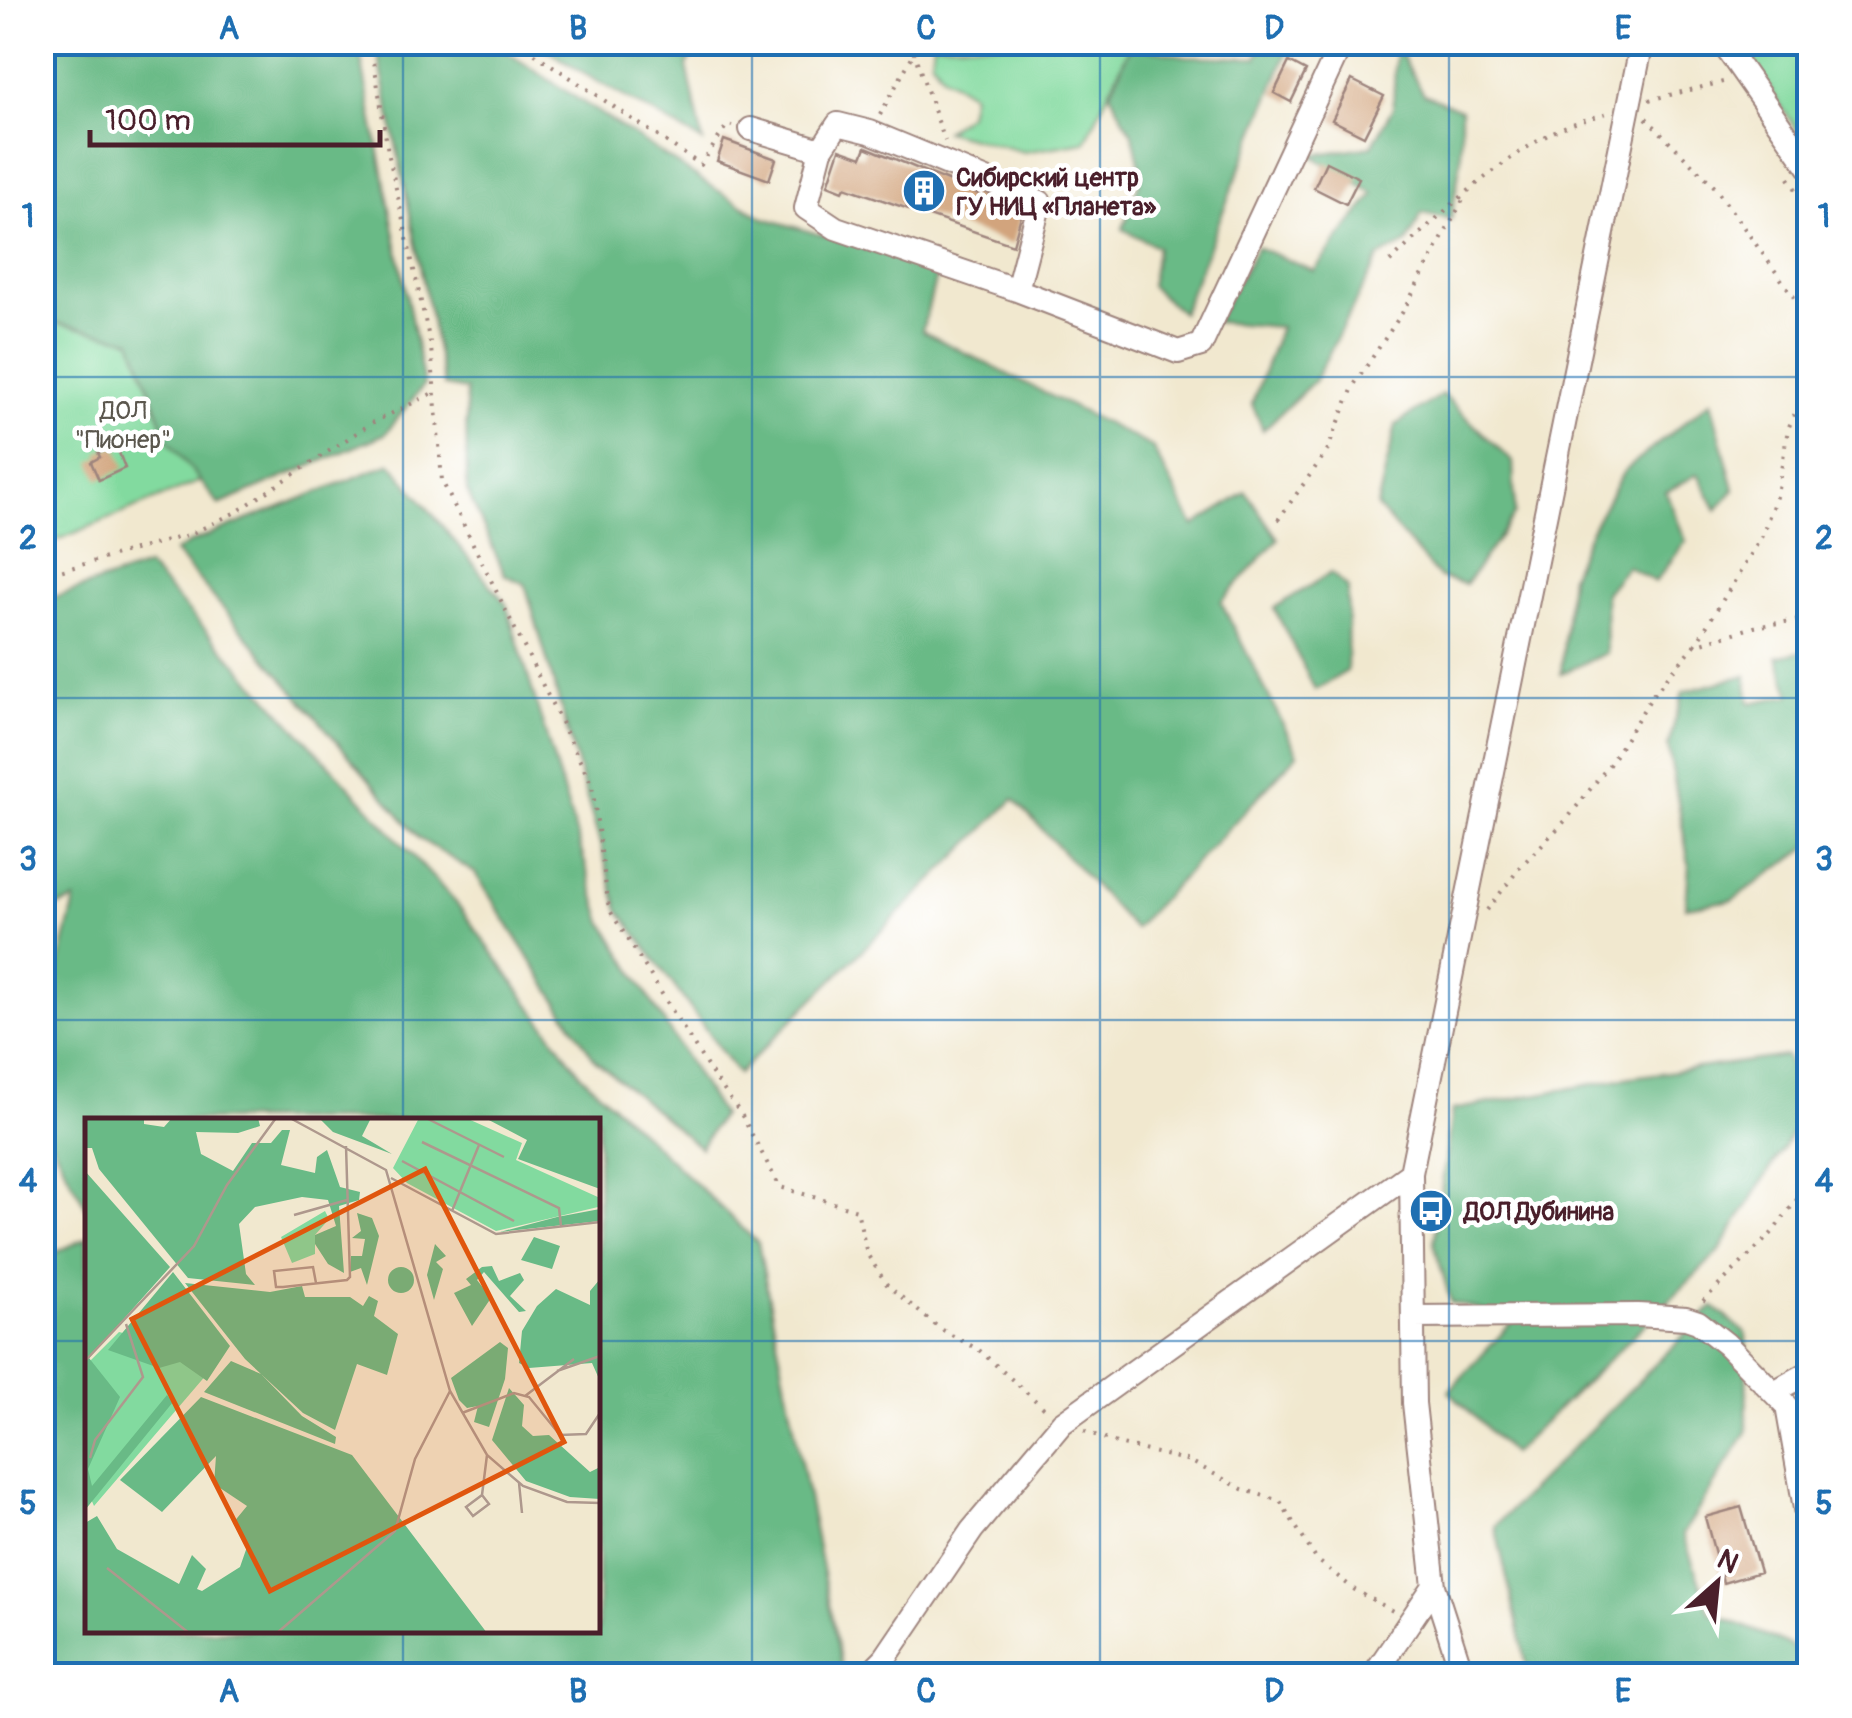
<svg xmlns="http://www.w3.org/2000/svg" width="1852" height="1718" viewBox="0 0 1852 1718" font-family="Pangolin,sans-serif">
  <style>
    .green { fill: #82da9f; stroke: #667c65; stroke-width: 2.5 }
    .forest { fill: #69ba86; stroke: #5a6c58; stroke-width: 2.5 }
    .building { fill: #d2a47d }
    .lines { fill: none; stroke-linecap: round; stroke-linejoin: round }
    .minor-casing { stroke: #9e847d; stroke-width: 26 }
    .path { stroke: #9e847d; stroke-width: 4; stroke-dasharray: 2.5 8; stroke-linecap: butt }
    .minor { stroke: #fff; stroke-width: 22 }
    .grid { fill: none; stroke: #1f6fb2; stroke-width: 2.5; stroke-opacity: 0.55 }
    .labels { text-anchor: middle; stroke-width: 9; stroke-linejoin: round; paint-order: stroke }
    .poi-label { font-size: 25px; font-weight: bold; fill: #4a1f2b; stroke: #fff; text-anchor: start }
    .park-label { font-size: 25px; fill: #5b574e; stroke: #fff }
    .inset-road { fill: none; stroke: #ae988d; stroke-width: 2.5 }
    .view { fill: #e0560e; fill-opacity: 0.15; stroke: #e0560e; stroke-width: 5 }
    .inset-edge { fill: none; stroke: #4a1f2b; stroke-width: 5 }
    .neatline { fill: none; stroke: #1f6fb2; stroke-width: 4 }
    .grid-label { font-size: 32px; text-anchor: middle; font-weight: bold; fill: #1f6fb2 }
  </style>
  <rect width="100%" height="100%" fill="#fff"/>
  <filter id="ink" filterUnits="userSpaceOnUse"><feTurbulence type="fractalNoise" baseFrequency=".01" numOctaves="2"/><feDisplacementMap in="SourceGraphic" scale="20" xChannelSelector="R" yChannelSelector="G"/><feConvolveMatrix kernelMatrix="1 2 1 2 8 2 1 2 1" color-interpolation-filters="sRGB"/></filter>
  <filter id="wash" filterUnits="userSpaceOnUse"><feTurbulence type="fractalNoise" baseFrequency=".0048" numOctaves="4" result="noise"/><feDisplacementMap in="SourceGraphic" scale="40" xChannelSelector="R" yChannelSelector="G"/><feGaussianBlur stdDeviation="2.25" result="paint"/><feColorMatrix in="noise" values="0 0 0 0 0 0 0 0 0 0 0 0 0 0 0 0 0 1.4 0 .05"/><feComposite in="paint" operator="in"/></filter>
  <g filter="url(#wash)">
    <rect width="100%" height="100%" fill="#f1e8cf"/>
    <path class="green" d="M934 43H1189L1131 45 1085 142 1024 152 945 131 968 114 972 94 943 76 931 59Z
      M1740 43H1809V149Z
      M42 152 237 466 43 546H42Z"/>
    <path class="forest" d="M42 43H358L424 385 385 434 219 505 168 440 132 340 43 320Z
      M376 43H493L709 185 764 218 938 269 922 331 1152 447 1194 526 1246 492 1278 539 1221 602 1298 754 1134 929 1014 799 738 1074 619 910 525 584 505 575 467 491 466 390 444 386Z
      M537 43H698L687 66 703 142 581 72Z
      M1261 43H1291L1182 313 1150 286 1157 247 1123 229 1142 175 1133 136 1110 93 1131 45 1185 56 1257 58Z
      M1396 46 1424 94 1461 109V159L1451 219 1422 213 1407 243 1379 257 1315 380 1263 430 1252 404 1280 327 1215 322 1257 247 1314 271 1374 194 1311 155 1372 146 1393 107Z
      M1442 394 1513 462 1515 514 1466 584 1440 578 1377 507 1396 425Z
      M1711 401 1734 489 1717 510 1698 474 1666 492 1686 541 1655 582 1627 566 1605 593 1606 653 1561 674 1570 576 1588 535 1624 471Z
      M391 463 506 604 603 922 721 1115 700 1148 595 1060 475 873 420 839 175 552 192 542Z
      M147 566 458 905 581 1075 758 1243 843 1675H43V1258L87 1238 88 1630H598V1120H88L87 1209 43 1127V985L58 970 75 901 43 911V601Z
      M1331 573 1348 588 1347 671 1315 690 1274 608Z
      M1809 650V846L1733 900 1686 907 1689 864 1668 746 1683 692 1746 675 1750 703 1791 695 1777 657Z
      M1786 1056 1809 1106 1719 1252 1512 1454 1449 1391 1516 1318 1451 1303 1434 1243 1452 1110 1631 1077Z
      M1713 1306 1746 1333 1747 1432 1683 1534 1710 1612 1791 1646 1809 1675H1529L1495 1526Z"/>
    <g id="blocks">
      <path class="building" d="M1289 62 1306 71 1291 102 1274 93Z
        M1352 80 1384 96 1364 136 1332 120Z
        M724 140 776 159 769 180 717 161Z
        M866 147 1022 212 1013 245 845 187 843 191 828 185 840 149 862 157Z
        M1326 162 1359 178 1346 204 1314 188Z
        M116 445 125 468 99 480 91 462 100 457 98 453Z
        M1741 1507 1760 1572 1723 1583 1705 1517Z"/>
    </g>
  </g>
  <g filter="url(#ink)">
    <use href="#blocks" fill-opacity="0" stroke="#9e847d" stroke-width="2.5"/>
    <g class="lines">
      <g class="minor-casing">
        <path id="minor" d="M1722 42 1810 168
          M751 129 821 150
          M1017 290 1040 202 870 132 838 124 821 150 806 208 836 228 1017 290 1178 352 1201 345 1342 42
          M1413 1317 1638 1315 1686 1318 1698 1322 1726 1344 1787 1406 1810 1537
          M1774 1392 1810 1372
          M867 1676 885 1658 972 1530 1062 1423 1411 1173
          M1373 1676 1434 1586
          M1463 1676 1434 1586 1414 1403 1411 1173 1642 42"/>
      </g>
      <path class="path" d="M371 42 388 152 431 347 442 481 592 785 609 909 710 1071 741 1114 780 1187 857 1210 867 1254 888 1286 939 1328 979 1350 1045 1409
        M517 42 701 165 727 125 732 126
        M920 42 914 53 945 141
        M1649 100 1723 82
        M880 115 914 53
        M1646 118 1713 185 1810 319
        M1789 178 1810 213
        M1390 262C1440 214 1494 164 1555 131 1571 123 1590 119 1607 113
        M1278 520 1327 451 1354 385 1402 313 1464 198
        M42 576 191 534 238 511 370 424 433 393
        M1695 645 1761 538 1777 494 1788 429 1810 378
        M1487 910 1522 865 1567 819 1609 765 1654 693 1695 645 1754 627 1810 618
        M1703 1301 1771 1234 1810 1182
        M1084 1431 1122 1445 1190 1461 1242 1489 1280 1501 1316 1559 1355 1590 1393 1611"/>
      <use href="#minor" class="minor"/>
    </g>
  </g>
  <path class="grid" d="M403 42V1120M752 42V1676M1100 42V1676M1449 42V1676M42 377H1810M42 698H1810M42 1020H1810M42 1341H88M598 1341H1810M403 1630V1676"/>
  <defs>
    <g id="building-disc" transform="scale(2.25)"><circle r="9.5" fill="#1f6fb2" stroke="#fff"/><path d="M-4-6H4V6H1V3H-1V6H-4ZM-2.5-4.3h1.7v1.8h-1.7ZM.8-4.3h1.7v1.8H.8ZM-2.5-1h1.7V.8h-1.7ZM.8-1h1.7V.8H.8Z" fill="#fff"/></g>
    <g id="bus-disc" transform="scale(2.25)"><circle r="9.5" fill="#1f6fb2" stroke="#fff"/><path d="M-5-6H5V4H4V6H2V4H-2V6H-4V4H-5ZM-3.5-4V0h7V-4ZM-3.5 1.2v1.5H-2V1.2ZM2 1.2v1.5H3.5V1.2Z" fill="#fff"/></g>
  </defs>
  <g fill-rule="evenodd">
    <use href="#building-disc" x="924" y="191"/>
    <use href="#bus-disc" x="1431" y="1211"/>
  </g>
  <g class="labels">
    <g class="poi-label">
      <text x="956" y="186">Сибирский центр<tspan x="956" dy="29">ГУ НИЦ «Планета»</tspan></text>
      <text x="1464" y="1220">ДОЛ Дубинина</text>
    </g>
    <g class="park-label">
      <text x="123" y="419">ДОЛ<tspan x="123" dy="29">"Пионер"</tspan></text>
    </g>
  </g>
  <g transform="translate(85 1118)">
    <rect width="515" height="515" fill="#f1e8cf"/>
    <path d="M334 0H381L437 25 431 42 515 80 513 89 411 113 322 65 308 50ZM240 93 244 101 230 117V136L207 145 196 119ZM34 214 79 225 122 256 9 388 0 367V248Z" fill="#82da9f"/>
    <path d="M0 0H59V6L79 9 87 0H173L175 8 153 15 111 14 116 36 148 53 167 25H186L197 12H205L196 47 230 55 232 39 242 32 255 69 275 74 274 82 254 88 259 155 243 146 230 126V117L251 108 243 82 217 79 170 89 154 106 161 156 170 167 103 160 14 51 7 30H0ZM234 0H286L277 18 307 36 248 14ZM400 0H515V71L433 41 442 22ZM0 53 85 149 4 240 35 279 3 351 7 368 82 277 88 284 0 392ZM515 91V103L415 114 472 99ZM272 95 287 100 294 118 282 167 276 150 265 154 266 138H277L280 121 267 120 276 113ZM449 119 475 128 467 151 436 142ZM350 126 361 138 351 144 358 151 349 182 342 157ZM407 148 414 163 435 155 439 162 425 178 441 193 434 194 399 154 392 162 406 180 387 208 369 175 386 167 381 161 397 149ZM303 162a13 13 0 1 1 26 0a13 13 0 1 1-26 0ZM88 154 145 228 122 263 95 244 74 250 23 232ZM515 161V263L507 245 444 250 434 245 437 213 452 188 471 171 505 187V173ZM100 165 185 174 217 168 220 179H265L278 188 284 178 293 183 289 198 313 216 302 257 272 246 250 312 218 295 160 241ZM415 224 423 230 420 261 404 309 389 304 393 288 382 290 374 282 366 260ZM146 243 176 256 217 298 251 319 250 326 119 274ZM424 270 439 287 437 308 448 318 464 317 505 354 515 349V381L485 379 441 363 407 322ZM116 279 267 337 402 515H0V405L12 398 32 431 94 466 107 437 121 451 112 471 117 473 155 449 163 426 148 405 162 388 129 366 131 338 77 394 35 362Z" fill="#69ba86"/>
    <path class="inset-road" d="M205 0 301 52 365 273 402 337 438 368 482 384 515 385M341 0 419 39M337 24 474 90 476 108M317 43 429 103M306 60 411 116 515 104M367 93 394 27M209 97 262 82M231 165 228 149 189 153 191 169H198L262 162 265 159 261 28M0 243 109 128 142 67 191 0M472 253 515 238M440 278 489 241M377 295 429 275 444 279 475 317 501 316 515 295M5 340 10 322 58 259 41 206M434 365 437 395M397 377 404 386 388 398 381 389 397 377 402 337M22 450 104 515M192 515 310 413 330 341 365 273"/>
    <path class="view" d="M340 51 479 324 185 473 47 201Z"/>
    <rect width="515" height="515" class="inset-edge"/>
  </g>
  <rect width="1852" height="1718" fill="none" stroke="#fff" stroke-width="110"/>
  <g transform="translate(1717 1583) rotate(27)" stroke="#ffffff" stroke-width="8" paint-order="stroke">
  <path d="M0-8L18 38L0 25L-18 38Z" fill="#4a1f2b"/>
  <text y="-15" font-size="28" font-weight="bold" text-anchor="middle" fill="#4a1f2b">N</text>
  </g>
  <path d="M90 130v15h290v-15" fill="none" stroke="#4a1f2b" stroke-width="5"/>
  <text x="105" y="130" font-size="30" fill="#4a1f2b" stroke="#ffffff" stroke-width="8" paint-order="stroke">100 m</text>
  <rect x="55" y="55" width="1742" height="1608" class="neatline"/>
  <g class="grid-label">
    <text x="229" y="39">A</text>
    <text x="578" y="39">B</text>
    <text x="926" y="39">C</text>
    <text x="1274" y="39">D</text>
    <text x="1623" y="39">E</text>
    <text x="28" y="227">1</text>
    <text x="1824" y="227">1</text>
    <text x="28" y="549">2</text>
    <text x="1824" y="549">2</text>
    <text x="28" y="870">3</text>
    <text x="1824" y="870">3</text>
    <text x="28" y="1192">4</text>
    <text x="1824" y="1192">4</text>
    <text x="28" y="1514">5</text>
    <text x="1824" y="1514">5</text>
    <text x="229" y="1702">A</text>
    <text x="578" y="1702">B</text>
    <text x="926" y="1702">C</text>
    <text x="1274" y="1702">D</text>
    <text x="1623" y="1702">E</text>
  </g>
</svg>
